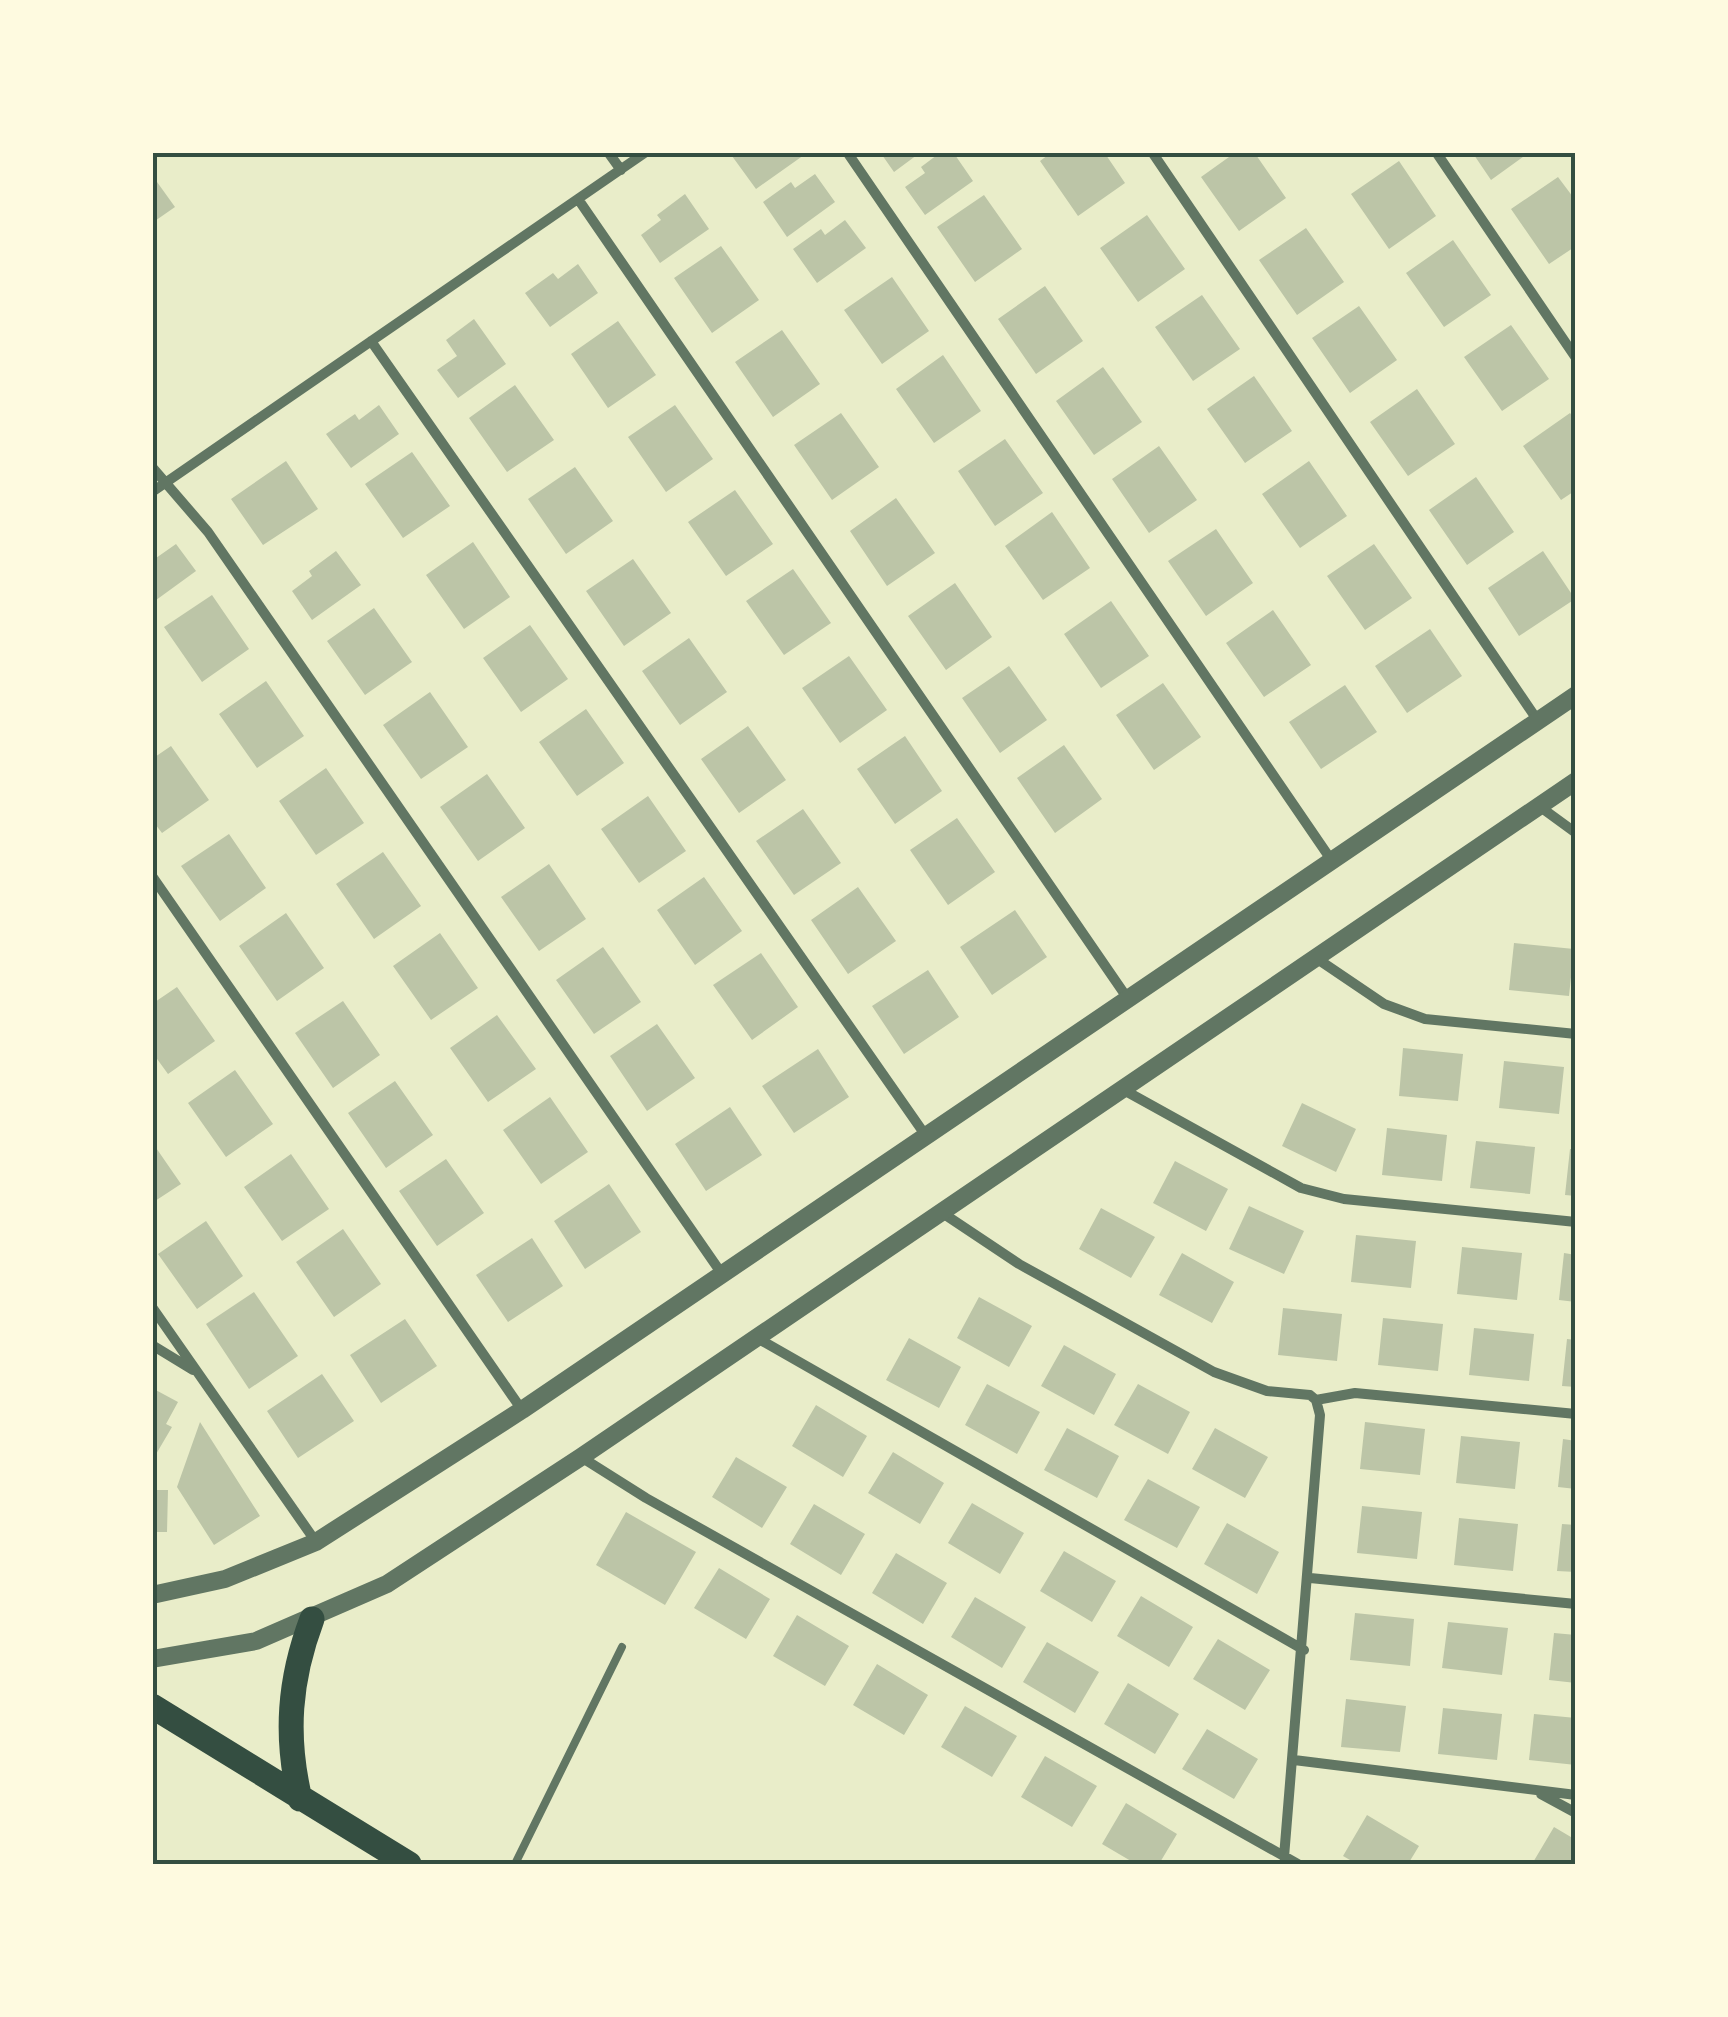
<svg xmlns="http://www.w3.org/2000/svg" width="1728" height="2017" viewBox="0 0 1728 2017" font-family="Karla,sans-serif">
  <style>
    .building { fill: #bcc5a7 }
    .lines { fill: none; stroke-linecap: round; stroke-linejoin: round }
    .service { stroke: #617663; stroke-width: 8 }
    .minor { stroke: #617663; stroke-width: 10 }
    .tertiary { stroke: #617663; stroke-width: 18 }
    .primary { stroke: #344e41; stroke-width: 25 }
    .neatline { fill: none; stroke: #344e41; stroke-width: 4 }
  </style>
  <rect width="100%" height="100%" fill="#e9edc9"/>
  <path class="building" d="M736 152H802L804 155 756 189 732 156Z
    M880 152H921L894 172Z
    M941 152H953L973 181 925 215 905 187 925 173 921 167Z
    M1052 152H1104L1125 183 1078 216 1040 161Z
    M1236 152H1254L1286 198 1239 231 1201 177Z
    M1472 152H1530L1491 180Z
    M1399 161 1436 216 1389 249 1351 194Z
    M815 174 835 202 787 237 763 202 791 182 795 188Z
    M152 175 175 207 152 223Z
    M1558 177 1576 201V246L1549 264 1511 209Z
    M685 194 709 229 660 263 641 235 661 220 657 215Z
    M984 195 1022 249 975 282 937 227Z
    M1147 215 1185 269 1138 302 1100 248Z
    M845 220 866 248 817 283 793 249 821 229 825 235Z
    M1306 228 1344 282 1297 315 1259 260Z
    M1453 240 1491 295 1444 327 1406 273Z
    M721 246 759 300 712 333 674 278Z
    M578 264 598 293 550 327 525 293 553 273 558 279Z
    M892 277 929 331 882 364 844 310Z
    M1045 286 1083 341 1036 374 998 319Z
    M1202 295 1240 349 1193 381 1155 327Z
    M1359 306 1397 360 1350 393 1312 338Z
    M474 319 506 364 458 398 437 370 457 356 446 340Z
    M618 321 656 375 608 408 571 354Z
    M1511 325 1549 379 1502 411 1464 357Z
    M782 330 820 384 773 417 735 362Z
    M943 355 981 411 934 443 896 389Z
    M1103 367 1142 422 1094 455 1056 401Z
    M1254 376 1292 431 1245 463 1207 409Z
    M515 385 554 440 507 472 469 418Z
    M1417 389 1455 444 1408 476 1370 422Z
    M379 405 399 434 351 468 326 434 355 414 359 420Z
    M675 405 713 459 666 492 628 437Z
    M841 413 879 467 832 500 794 445Z
    M1570 413 1576 420V490L1561 500 1523 446Z
    M1005 439 1043 493 995 526 958 471Z
    M1159 446 1197 500 1149 533 1112 479Z
    M412 452 450 506 403 538 365 484Z
    M286 461 318 509 263 545 231 499Z
    M1309 461 1347 516 1300 548 1262 494Z
    M575 467 613 521 566 554 528 499Z
    M1476 477 1514 532 1467 565 1429 510Z
    M735 490 773 544 726 576 688 522Z
    M896 498 935 553 887 586 850 531Z
    M1052 512 1090 568 1043 600 1005 546Z
    M1216 529 1253 583 1206 616 1168 561Z
    M473 542 510 597 464 629 426 575Z
    M176 544 196 571 152 603V553L156 558Z
    M1374 544 1412 598 1365 630 1327 576Z
    M336 551 361 585 312 620 292 591 312 576 309 571Z
    M1543 551 1575 599 1519 636 1488 588Z
    M633 559 671 613 624 646 586 591Z
    M793 569 831 623 784 655 746 601Z
    M955 583 992 637 946 670 908 616Z
    M212 595 249 649 202 682 164 627Z
    M1111 601 1149 656 1101 688 1064 634Z
    M374 608 412 662 365 695 327 641Z
    M1273 610 1311 665 1264 697 1226 643Z
    M530 625 568 679 521 712 483 658Z
    M1430 629 1462 676 1407 713 1375 666Z
    M689 638 727 692 680 725 642 671Z
    M849 656 887 710 840 743 802 688Z
    M1009 666 1047 720 1000 753 962 698Z
    M266 681 304 736 257 768 219 714Z
    M1163 683 1201 737 1154 770 1116 715Z
    M1345 685 1377 732 1321 769 1289 722Z
    M430 692 468 747 421 779 383 725Z
    M586 709 624 763 577 796 539 742Z
    M748 726 786 780 739 813 701 759Z
    M905 736 942 791 895 824 857 769Z
    M1064 745 1102 799 1055 833 1017 778Z
    M171 746 209 800 162 833 152 820V759Z
    M326 768 364 823 316 855 279 801Z
    M487 774 525 828 478 861 440 807Z
    M648 796 686 851 639 883 601 829Z
    M803 809 841 863 794 895 756 841Z
    M957 818 995 872 948 905 910 850Z
    M229 834 266 888 220 921 181 866Z
    M383 852 421 906 374 939 336 884Z
    M549 864 586 919 539 951 501 897Z
    M704 877 742 931 695 965 657 910Z
    M858 887 896 941 848 974 811 920Z
    M1015 910 1047 957 992 995 960 947Z
    M286 913 324 968 277 1001 239 946Z
    M440 933 478 988 431 1020 393 966Z
    M1514 943 1574 949 1569 996 1509 990Z
    M603 947 641 1002 594 1034 556 980Z
    M761 953 798 1007 752 1040 713 985Z
    M928 970 959 1017 904 1054 872 1006Z
    M177 987 215 1041 168 1074 152 1052V1004Z
    M343 1001 380 1055 333 1088 295 1033Z
    M497 1015 536 1069 488 1102 450 1048Z
    M657 1024 695 1078 647 1111 610 1056Z
    M1403 1048 1463 1054 1458 1101 1399 1096Z
    M818 1049 849 1097 794 1133 762 1086Z
    M1504 1061 1564 1067 1559 1114 1499 1108Z
    M235 1070 273 1124 226 1157 188 1103Z
    M395 1081 433 1135 386 1168 348 1113Z
    M550 1097 588 1152 541 1184 503 1130Z
    M1302 1103 1356 1129 1336 1172 1282 1146Z
    M730 1107 762 1155 706 1191 675 1144Z
    M1387 1128 1447 1135 1442 1181 1382 1175Z
    M1476 1141 1535 1147 1530 1194 1470 1188Z
    M152 1142 181 1184 152 1203Z
    M1570 1149H1576V1196L1565 1195Z
    M291 1154 329 1209 282 1241 244 1187Z
    M446 1159 484 1213 437 1246 399 1191Z
    M1175 1161 1228 1189 1206 1231 1153 1203Z
    M609 1184 641 1232 585 1269 554 1221Z
    M1249 1206 1304 1231 1284 1274 1229 1249Z
    M1101 1208 1155 1237 1131 1278 1079 1249Z
    M206 1221 243 1276 197 1309 158 1254Z
    M343 1229 381 1284 334 1317 296 1262Z
    M1356 1235 1416 1241 1411 1288 1351 1282Z
    M532 1238 563 1286 508 1322 476 1275Z
    M1462 1247 1522 1253 1517 1300 1457 1294Z
    M1182 1253 1234 1282 1212 1323 1159 1295Z
    M1564 1253 1576 1255V1302L1559 1300Z
    M254 1292 298 1356 249 1389 206 1324Z
    M979 1297 1032 1326 1009 1367 957 1338Z
    M1283 1308 1342 1314 1337 1361 1278 1355Z
    M1383 1318 1443 1324 1438 1371 1378 1365Z
    M405 1319 437 1366 381 1403 350 1355Z
    M1474 1328 1534 1334 1529 1381 1469 1375Z
    M909 1338 961 1367 939 1408 886 1380Z
    M1567 1339 1576 1340V1387L1562 1386Z
    M1064 1345 1116 1374 1094 1415 1041 1386Z
    M322 1374 354 1421 298 1458 267 1411Z
    M987 1384 1040 1412 1017 1454 965 1425Z
    M1138 1384 1190 1412 1168 1454 1114 1425Z
    M152 1388 178 1402 166 1424 172 1427 152 1461Z
    M816 1405 867 1436 843 1477 792 1446Z
    M200 1422 260 1516 214 1545 177 1487Z
    M1365 1422 1425 1429 1420 1475 1360 1469Z
    M1067 1428 1119 1456 1097 1498 1044 1470Z
    M1215 1428 1268 1457 1245 1498 1192 1469Z
    M1461 1436 1520 1442 1515 1489 1456 1483Z
    M1563 1439 1576 1441V1489L1558 1487Z
    M893 1452 944 1483 920 1524 868 1493Z
    M736 1457 787 1487 762 1528 712 1497Z
    M1148 1479 1200 1507 1177 1548 1124 1520Z
    M152 1490H168L167 1532H152Z
    M972 1503 1024 1533 1000 1574 948 1543Z
    M814 1504 865 1534 841 1575 790 1544Z
    M1362 1506 1422 1512 1417 1559 1357 1553Z
    M626 1512 696 1552 665 1605 596 1565Z
    M1459 1518 1518 1524 1513 1571 1454 1565Z
    M1227 1523 1279 1552 1257 1594 1204 1564Z
    M1562 1524 1576 1525V1572L1557 1571Z
    M1064 1551 1116 1581 1092 1622 1040 1591Z
    M896 1553 947 1583 923 1624 872 1593Z
    M719 1568 770 1599 746 1639 694 1608Z
    M1141 1596 1193 1627 1169 1667 1117 1636Z
    M975 1597 1026 1627 1002 1668 951 1637Z
    M1355 1613 1414 1619 1410 1666 1350 1660Z
    M797 1615 849 1646 825 1686 773 1656Z
    M1448 1622 1508 1628 1502 1675 1442 1668Z
    M1554 1633 1576 1635V1683L1549 1680Z
    M1218 1639 1270 1670 1245 1710 1193 1679Z
    M1047 1642 1099 1672 1075 1713 1023 1682Z
    M877 1664 928 1695 904 1735 853 1705Z
    M1128 1683 1179 1714 1155 1754 1104 1724Z
    M1346 1699 1406 1706 1400 1752 1341 1747Z
    M965 1706 1017 1736 992 1777 941 1747Z
    M1443 1708 1502 1714 1497 1760 1438 1754Z
    M1534 1714 1576 1718V1765L1529 1760Z
    M1207 1729 1258 1759 1234 1799 1182 1769Z
    M1045 1756 1097 1786 1072 1827 1021 1797Z
    M1126 1803 1177 1834 1159 1864H1136L1102 1844Z
    M1367 1815 1419 1846 1408 1864H1357L1343 1856Z
    M1554 1827 1576 1840V1864H1532Z"/>
  <g class="lines">
    <path class="service" d="M515 1864 622 1647"/>
    <path class="minor" d="M608 152 621 170
      M847 152 1332 861
      M1152 152 1538 721
      M1436 152 1576 358
      M578 199 1128 999
      M371 341 926 1136
      M152 467 208 532 722 1274
      M152 492 646 152
      M1539 806 1576 833
      M152 876 522 1410
      M1316 958 1384 1004 1425 1019 1576 1034
      M1122 1089 1301 1188 1344 1199 1576 1222
      M941 1212 1019 1264 1214 1372 1267 1391 1310 1395 1316 1400 1355 1393 1576 1414
      M152 1307 316 1542
      M757 1338 1304 1650
      M152 1345 193 1370
      M581 1457 646 1498 1298 1864
      M1310 1578 1576 1604
      M1294 1760 1576 1795
      M1541 1794 1576 1813
      M1284 1857 1320 1415 1316 1400"/>
    <path class="tertiary" d="M152 1595 225 1579 316 1542 522 1410 1576 695
      M152 1659 256 1641 387 1584 581 1457 1576 781"/>
    <path class="primary" d="M152 1706 409 1864
      M300 1799C285 1736 289 1680 312 1619"/>
  </g>
  <rect width="1728" height="2017" fill="none" stroke="#fefae0" stroke-width="310"/>
  <rect x="155" y="155" width="1418" height="1707" class="neatline"/>
</svg>
